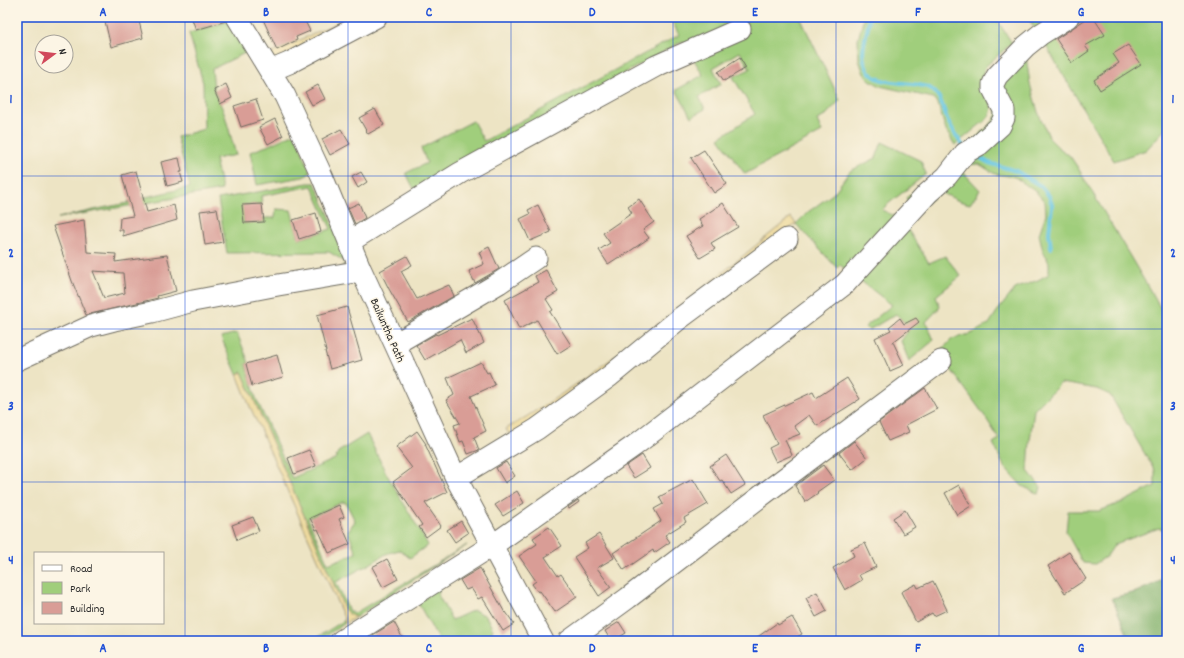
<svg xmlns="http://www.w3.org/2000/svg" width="1184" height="658" viewBox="0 0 1184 658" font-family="Dekko,sans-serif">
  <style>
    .green { fill: #a0ce7b; stroke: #667c53; fill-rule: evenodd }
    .forest { fill: #80b16b; stroke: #566e4b }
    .sand { fill: #eeda9e; stroke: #8c8264 }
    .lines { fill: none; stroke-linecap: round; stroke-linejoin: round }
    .stream { stroke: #65c6e3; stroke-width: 4 }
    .building { fill: #d99d96; fill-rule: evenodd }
    .minor-casing { stroke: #6f6c61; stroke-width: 23 }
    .minor { stroke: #fff; stroke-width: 21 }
    .grid { fill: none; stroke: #1d4ed8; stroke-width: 1; stroke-opacity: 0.55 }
    .labels { text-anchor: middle; stroke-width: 3; stroke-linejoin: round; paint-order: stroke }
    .street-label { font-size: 12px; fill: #2b2b2b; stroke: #fcf5e5 }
    .neatline { fill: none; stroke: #1d4ed8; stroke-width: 1.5 }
    .grid-label { font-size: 13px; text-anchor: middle; font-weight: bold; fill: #1d4ed8 }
  </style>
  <rect width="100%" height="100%" fill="#fcf5e5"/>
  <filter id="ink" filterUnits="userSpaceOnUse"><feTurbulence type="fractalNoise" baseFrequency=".025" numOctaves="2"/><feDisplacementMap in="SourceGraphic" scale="8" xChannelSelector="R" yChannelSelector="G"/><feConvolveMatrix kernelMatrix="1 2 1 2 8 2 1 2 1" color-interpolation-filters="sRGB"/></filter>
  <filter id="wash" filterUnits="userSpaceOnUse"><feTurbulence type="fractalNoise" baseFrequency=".012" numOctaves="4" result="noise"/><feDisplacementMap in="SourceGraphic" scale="16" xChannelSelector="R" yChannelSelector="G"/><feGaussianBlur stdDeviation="0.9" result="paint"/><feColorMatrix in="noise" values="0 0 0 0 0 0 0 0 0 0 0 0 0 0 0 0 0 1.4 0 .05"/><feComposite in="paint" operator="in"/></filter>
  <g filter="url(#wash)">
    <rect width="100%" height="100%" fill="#ede4c4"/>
    <path class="green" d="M670 17H800L840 100 825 116 817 120 822 132 745 174 719 138 755 114 733 77 750 69 740 52 713 68 721 84 699 97 705 109 691 117 676 90 703 75 683 41 414 189 406 173 427 163 421 148 473 121 484 141 679 35Z
      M864 17H995L1012 43 986 66C974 84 1002 103 987 119 985 122 980 124 977 127 970 133 963 139 955 145L946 131 938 104 933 98 880 86 870 80 864 74 859 60 858 39Z
      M1027 17H1055L1036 30Z
      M1077 17H1167V127L1146 150 1114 161 1042 39Z
      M229 21 249 51 212 69 214 90 224 112 236 155 215 159 222 190 58 218 107 207 129 203 128 201 190 187 177 137 204 129 203 83 189 33Z
      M1024 42 1030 84 1038 112 1050 139 1058 147 1070 156 1078 168 1167 319V531L1159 528 1115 544 1107 556 1095 564 1083 563 1066 532 1068 511H1099L1123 502 1155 486V471L1110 395 1097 389 1061 383 1034 410 1030 440 1028 471 1041 487 1039 494 1022 486 1004 466 993 443 999 439 984 415 939 353 952 339 973 333 989 324 996 313 1015 289 1038 280 1049 274V263L1043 251 1039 234 1046 214 1045 202 1036 192 1015 177 995 174 979 164 966 165 963 172 980 190 970 204 959 201 940 192 916 211 906 198 949 166 993 121 997 114 991 87Z
      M295 133 310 171 309 174 303 177 257 185 250 152 267 146Z
      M882 142 921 161 926 174 888 204 882 210 901 219 929 263 945 256 961 276 936 296 940 307 926 322 934 340 909 361 901 341 910 328 896 314 869 330 865 327 892 305 840 265 837 268 796 224 808 212 834 193 850 171 876 158Z
      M308 183H315L350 263 341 267 346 262 329 252 227 253 218 199ZM312 186 331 229 299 239 291 210 276 209 275 218H263V222L244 223 243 205 262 204 261 196Z
      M237 333 249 363 246 364 256 398 292 478 335 459 338 452 367 434 386 473 428 545 410 558 399 550 386 554 370 564 336 582 349 611 355 613 467 545 356 617C351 616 349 614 345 610L242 372 237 374 221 337ZM343 502 346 503 355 521 348 531 356 553 328 564 308 518Z
      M430 578 437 579 440 585 438 595 452 620 474 610 486 616 493 630 485 641H439L412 592 390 608 338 641H328Z
      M345 620 344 624 317 641H311Z"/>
    <path class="forest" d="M1167 578V641H1130L1112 598 1136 592Z"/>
    <path class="sand" d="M349 17H367L278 62 268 55Z
      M791 217 796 224 652 341 511 438 506 429C608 369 699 291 791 217Z
      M242 372 345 610 352 616 356 617 344 624 345 620 248 402 237 374Z"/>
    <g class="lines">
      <path class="stream" d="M869 17C869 29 863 41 863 53 865 88 895 80 919 85 922 86 926 86 928 87 943 95 942 110 949 123 953 131 958 139 963 146
        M975 155 989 163 1016 171 1041 186 1049 196 1052 205 1049 233 1051 248"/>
    </g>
    <g id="blocks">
      <path class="building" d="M104 17H138L143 38 111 47Z
        M198 17H225L226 21 196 30 192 19Z
        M262 17H303L310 31 296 37 297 40 277 50Z
        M1089 17H1093L1105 35 1085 46 1089 51 1072 63 1056 39Z
        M1128 45 1141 64 1100 90 1094 80 1119 63 1113 54Z
        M740 58 746 68 724 81 718 72Z
        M226 84 232 98 220 104 214 90Z
        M318 85 325 99 312 105 305 92Z
        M256 99 263 120 241 127 234 106Z
        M375 109 384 125 368 134 359 118Z
        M275 119 283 136 268 144 259 127Z
        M341 129 350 144 330 155 322 139Z
        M704 150 727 184 714 193 691 158Z
        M179 158 182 172H180L183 182 167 186 161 162Z
        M136 171 147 212 174 205 177 220 123 236V230H119L120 218 133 216 122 175Z
        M361 172 367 182 358 188 352 177Z
        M639 199 654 222 643 230 649 238 620 258 619 257 608 264 599 250 610 243 603 233 632 213 628 207Z
        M359 203 365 218 355 224 348 208Z
        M723 203 738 227 711 243 715 249 700 258 686 236 703 226 699 219Z
        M262 204 264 222 244 223 242 205Z
        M538 205 551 232 530 241 520 219 530 214 528 210Z
        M217 209 223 242 205 245 200 211Z
        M316 213 321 232 299 239 293 220Z
        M84 220 87 252 116 254 115 262 167 255 176 291 157 296 158 298 86 315 72 281 53 226ZM93 271 123 273 125 293 104 298Z
        M489 247 499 269 475 283 469 271 484 264 479 252Z
        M407 256 412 265 401 271 417 299 449 285 454 296 408 322 389 289 380 271Z
        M546 270 558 292 546 299 553 310 550 312 571 345 557 354 537 320 519 329 505 300 538 282 535 276Z
        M347 307 362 360 330 369 325 351H326L317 315Z
        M472 318 484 343 466 353 460 340 425 360 416 345 436 334 437 335Z
        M900 318 904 324 916 318 919 322 893 342 904 365 890 371 875 338 891 330 889 327Z
        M277 355 283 377 252 386 246 364Z
        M481 362 487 373 489 372 495 385 471 396 486 431 474 437 479 450 468 454 463 441 460 442 454 425 460 423 446 400 454 395 447 378Z
        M847 378 860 399 817 426 809 415 794 426 800 434 785 440 792 455 776 462 769 448 777 444 763 415 813 392 816 398Z
        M925 388 937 409 906 425 909 432 888 441 879 422Z
        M417 431 426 444H425L447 492 425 503 441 526 426 537 419 527 422 525 393 482 412 468 396 447Z
        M854 441 867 458 852 470 839 453Z
        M309 450 316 466 294 474 288 458Z
        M642 455 650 468 634 478 626 466Z
        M726 455 745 485 731 494 722 480 720 481 710 466Z
        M506 462 515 476 505 483 496 468Z
        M823 465 834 480 817 492 818 493 805 502 795 486Z
        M693 479 708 504 684 518 686 522 665 535 670 542 654 553 653 550 624 570 613 553 661 521 654 509 663 504 659 497Z
        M959 485 971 506 957 515 945 493Z
        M517 491 524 503 503 516 495 505Z
        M578 500 579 502 569 509 568 507Z
        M339 505 344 517 339 519 350 544 329 553 318 529 316 530 310 518Z
        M905 510 915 527 903 534 893 518Z
        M253 517 259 531 237 540 232 525Z
        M461 521 468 533 455 542 447 530Z
        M549 527 562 546 545 557 558 576 561 574 577 597 555 612 540 591 538 592 532 584 536 581 519 556 537 544 533 538Z
        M599 534 614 558 597 568 611 587 599 596 574 557 588 548 585 543Z
        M865 543 876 567 859 575 862 580 845 590 833 568 854 556 851 549Z
        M1069 552 1086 579 1065 593 1048 566Z
        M387 559 398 579 383 587 372 567Z
        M480 568 505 613 506 612 514 624 503 631 482 597 478 599 471 588 466 590 460 580Z
        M933 581 947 610 934 616 932 613 916 622 901 592 916 584 918 588Z
        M817 592 827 611 816 617 806 598Z
        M792 617 802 634 790 641H752L777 623 778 625Z
        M394 622 404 641H363Z
        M619 622 626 633 613 641H611L605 631Z"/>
    </g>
  </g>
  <g filter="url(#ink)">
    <use href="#blocks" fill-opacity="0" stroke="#6f6c61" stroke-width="1"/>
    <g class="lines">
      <g class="minor-casing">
        <path id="minor" d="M237 17 270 71 285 96 322 176 360 268 395 344 456 478 543 641
          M270 71 289 63 376 17
          M349 242 460 173 656 66 740 29
          M395 344 499 283 536 258
          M17 360 91 326 114 320 152 312 193 301 278 285 350 273 360 268
          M456 478 537 429 610 376 679 319 787 239
          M341 641 493 545 634 446 845 284 928 193 947 176 965 153 979 145 1000 126 1004 118V110L993 89V84L997 76 1026 46 1041 34 1068 17
          M569 641 628 598 765 493 941 361"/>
      </g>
      <use href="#minor" class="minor"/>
    </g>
  </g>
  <path class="grid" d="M185 17V641M348 17V641M511 17V641M673 17V641M836 17V641M999 17V641M17 176H1167M17 329H1167M17 482H1167"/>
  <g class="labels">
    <g class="street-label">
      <text transform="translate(388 330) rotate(66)" y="4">Baikuntha Path</text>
    </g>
  </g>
  <rect width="1184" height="658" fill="none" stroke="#fcf5e5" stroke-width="44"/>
  <rect x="34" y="552" width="130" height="72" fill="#fcf5e5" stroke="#a8a49b"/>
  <rect x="42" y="565" width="20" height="6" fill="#ffffff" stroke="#a8a49b"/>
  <text x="70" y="572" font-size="12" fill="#2b2b2b">Road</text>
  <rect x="42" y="582" width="20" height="12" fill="#a0ce7b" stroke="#a8a49b"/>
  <text x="70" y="592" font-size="12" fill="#2b2b2b">Park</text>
  <rect x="42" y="602" width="20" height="12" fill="#d99d96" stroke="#a8a49b"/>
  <text x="70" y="612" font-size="12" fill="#2b2b2b">Building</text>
  <g transform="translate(54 54) rotate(75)"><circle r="19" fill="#fcf5e5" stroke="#a8a49b"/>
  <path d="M0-3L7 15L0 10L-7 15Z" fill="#d1495b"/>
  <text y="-6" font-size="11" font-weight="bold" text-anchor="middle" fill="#2b2b2b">N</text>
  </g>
  <rect x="22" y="22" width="1140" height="614" class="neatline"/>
  <g class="grid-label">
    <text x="103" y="16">A</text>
    <text x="266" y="16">B</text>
    <text x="429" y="16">C</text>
    <text x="592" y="16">D</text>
    <text x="755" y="16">E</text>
    <text x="918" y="16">F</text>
    <text x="1081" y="16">G</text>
    <text x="11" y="103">1</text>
    <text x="1173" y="103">1</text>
    <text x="11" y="257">2</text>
    <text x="1173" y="257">2</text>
    <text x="11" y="410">3</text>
    <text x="1173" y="410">3</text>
    <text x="11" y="564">4</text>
    <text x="1173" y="564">4</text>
    <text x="103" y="652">A</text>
    <text x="266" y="652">B</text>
    <text x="429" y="652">C</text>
    <text x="592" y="652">D</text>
    <text x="755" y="652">E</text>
    <text x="918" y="652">F</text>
    <text x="1081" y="652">G</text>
  </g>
</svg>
